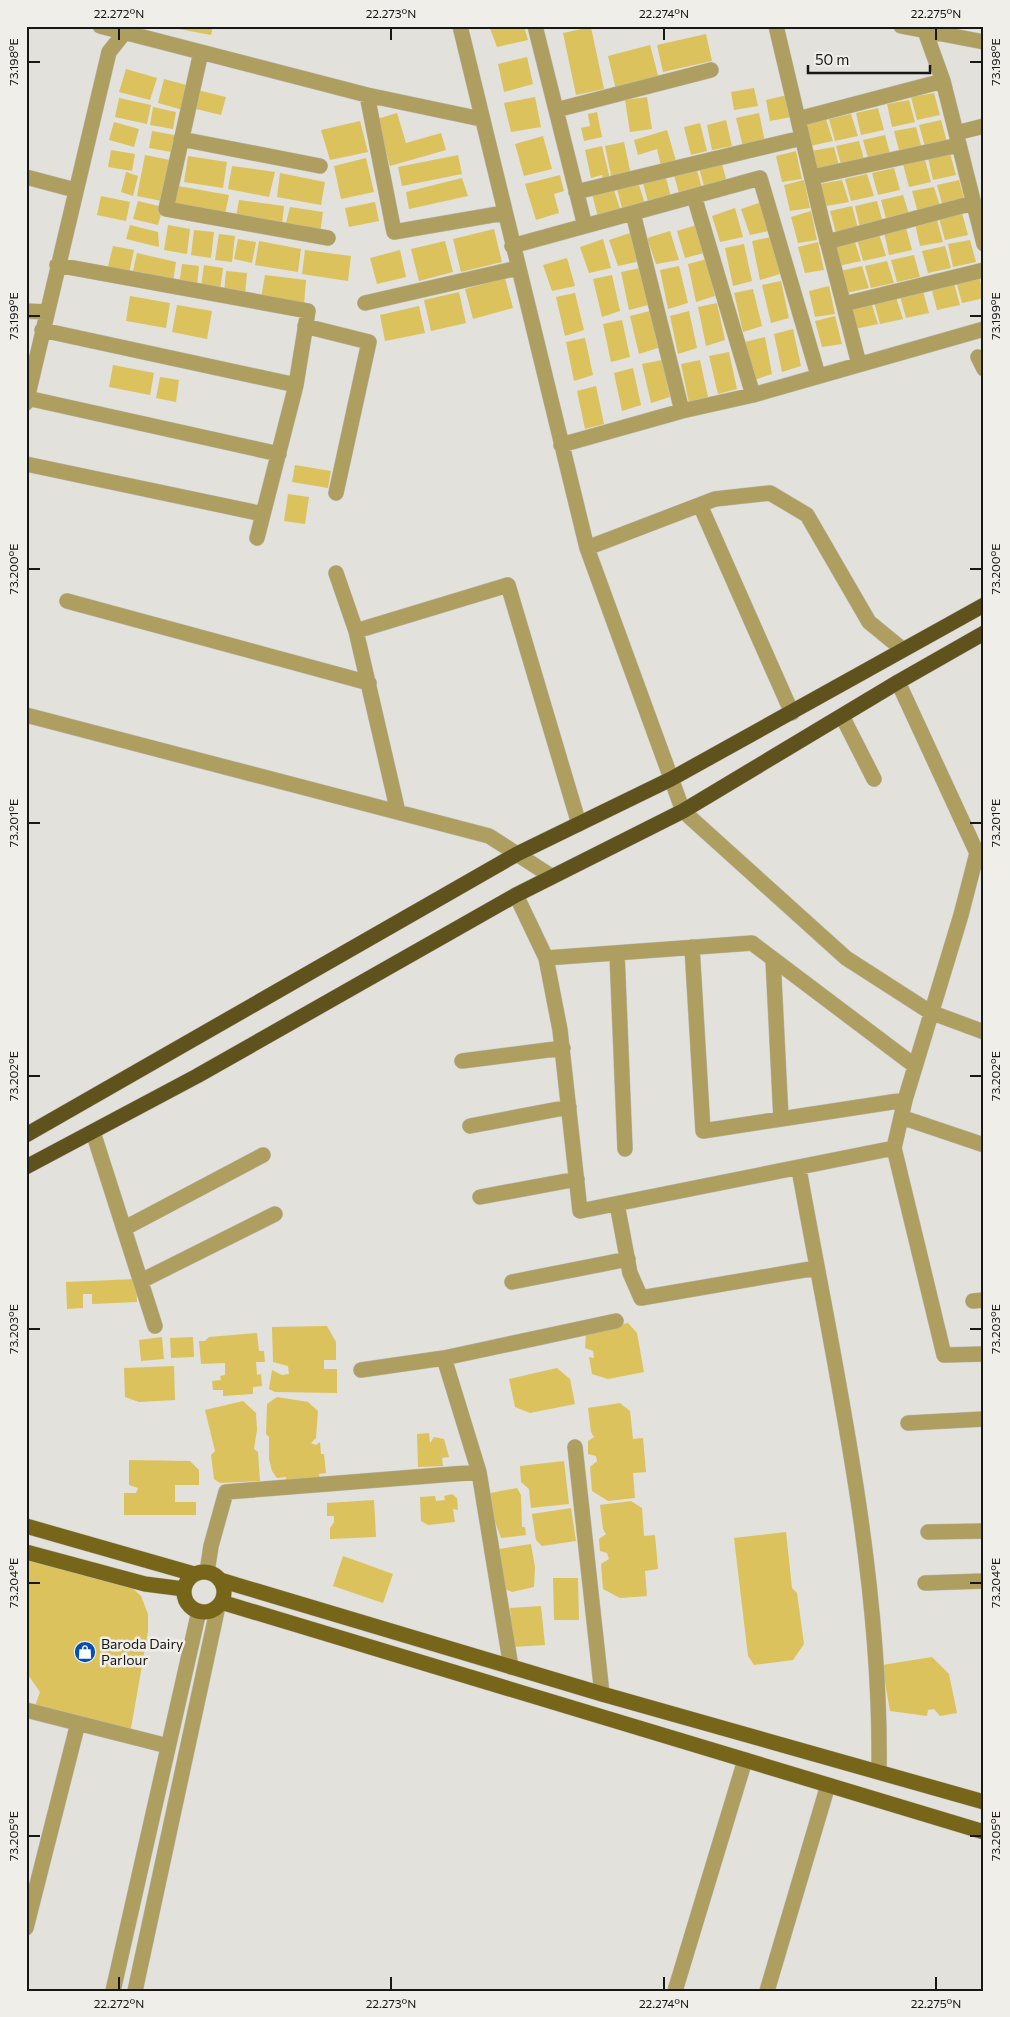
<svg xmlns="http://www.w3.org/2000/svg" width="1010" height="2017" viewBox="0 0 1010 2017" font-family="Commissioner,sans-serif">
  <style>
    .building { fill: #dcc25c }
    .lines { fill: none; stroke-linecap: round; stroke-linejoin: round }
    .minor-casing { stroke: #bdbdb7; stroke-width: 16 }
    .major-casing { stroke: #bdbdb7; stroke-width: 16 }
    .highway-casing { stroke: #bdbdb7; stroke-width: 16 }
    .minor { stroke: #ae9e60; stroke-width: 15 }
    .major { stroke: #776519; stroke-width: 15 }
    .highway { stroke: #5f521c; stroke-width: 15 }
    .ticks { fill: none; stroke: #171715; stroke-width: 2 }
    .labels { text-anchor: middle; stroke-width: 5; stroke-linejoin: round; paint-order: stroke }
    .poi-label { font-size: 14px; fill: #171715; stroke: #f0eee8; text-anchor: start }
    .neatline { fill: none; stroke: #171715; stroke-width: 2 }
    .ticks-label { font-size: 12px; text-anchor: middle; fill: #171715 }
  </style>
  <rect width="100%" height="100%" fill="#e2e1db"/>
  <path class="building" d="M162 26H213L211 35Z
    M489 26H524L528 40 497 47Z
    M591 27 604 89 576 95 563 33Z
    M706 34 712 61 663 72 657 45Z
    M650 45 659 79 616 90 608 56Z
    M527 57 533 84 504 92 498 64Z
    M126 69 157 78 150 100 119 92Z
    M164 79 190 86 183 110 158 103Z
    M754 88 758 106 734 110 731 92Z
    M197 90 226 97 221 115 192 108Z
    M934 93 940 115 917 120 911 97Z
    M787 95 792 117 770 121 766 100Z
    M535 97 541 127 511 132 504 103Z
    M647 97 652 129 630 132 625 100Z
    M119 98 151 105 147 124 115 117Z
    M909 100 915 122 892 127 887 104Z
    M153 107 176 112 173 129 150 125Z
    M878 108 884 130 861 135 856 113Z
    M597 112 602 137 584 141 581 128 590 126 588 114Z
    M397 113 406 143 441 133 446 150 390 166 377 119Z
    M759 113 765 142 743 147 736 118Z
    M851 114 858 136 835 141 829 119Z
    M826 119 833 141 810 146 804 124Z
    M726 120 732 146 712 150 707 125Z
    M941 120 947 142 925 147 919 125Z
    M360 121 368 152 330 160 321 130Z
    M114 122 139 129 134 147 109 140Z
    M700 123 707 151 691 155 684 127Z
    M916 127 922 149 900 154 894 131Z
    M667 130 676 161 661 166 657 149 638 155 634 140Z
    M152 131 174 135 171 152 149 148Z
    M885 135 891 157 869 162 863 140Z
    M543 136 552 169 524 176 515 144Z
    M859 141 865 163 842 168 836 146Z
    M624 142 631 175 612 180 605 146Z
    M602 146 610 179 603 181 602 175 591 178 585 150Z
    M834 147 840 169 817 173 811 151Z
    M111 150 135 154 132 171 108 167Z
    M796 151 802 179 782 182 776 156Z
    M950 153 956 175 933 180 928 158Z
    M145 155 170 160 162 201 137 196Z
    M458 155 462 174 402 186 398 167Z
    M188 156 227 162 223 188 184 182Z
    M366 158 374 192 341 199 334 166Z
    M925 160 931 182 909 187 903 164Z
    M722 164 728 186 705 190 699 168Z
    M232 166 275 172 269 197 228 189Z
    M894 168 900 190 878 195 872 173Z
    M697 170 703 192 680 197 674 175Z
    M126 172 138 176 133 196 121 192Z
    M280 173 325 182 321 205 277 197Z
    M867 174 874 196 851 201 845 179Z
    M560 175 564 191 554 194 559 213 536 220 525 184Z
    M462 178 468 196 409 209 406 192Z
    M666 178 672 201 649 206 643 183Z
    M804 180 810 208 790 211 784 185Z
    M842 180 849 202 826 206 820 184Z
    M959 180 965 202 943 207 937 185Z
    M639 185 646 207 623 212 617 189Z
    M178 186 229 195 225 214 173 206Z
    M934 187 941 209 918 213 912 191Z
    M614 190 621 212 598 217 592 194Z
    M903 195 910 217 887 222 881 200Z
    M101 196 130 202 126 221 97 215Z
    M239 200 284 206 282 225 236 217Z
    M138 201 163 207 158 225 133 219Z
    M765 201 773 230 750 235 741 209Z
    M877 201 883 223 860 228 855 206Z
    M375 202 379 221 349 227 345 208Z
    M852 206 858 228 836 233 830 211Z
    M290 207 323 212 320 233 285 227Z
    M735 208 743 237 720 242 712 216Z
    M811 211 817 240 798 243 791 217Z
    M962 213 968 235 945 240 939 218Z
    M937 220 943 242 920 246 915 224Z
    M700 224 708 252 685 258 677 231Z
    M130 225 158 232 159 247 126 239Z
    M168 225 190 229 187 254 164 250Z
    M906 228 912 250 889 255 884 232Z
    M494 229 502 262 461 272 453 239Z
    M194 230 214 232 211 258 191 255Z
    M670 231 679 260 656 264 647 238Z
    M633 232 641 261 618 266 609 240Z
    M219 234 235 236 232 262 215 260Z
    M879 234 886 256 863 261 857 239Z
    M771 237 780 274 760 280 752 241Z
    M238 239 256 242 252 263 234 259Z
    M603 239 611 268 589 273 580 247Z
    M854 239 861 261 838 266 832 244Z
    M970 240 976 262 953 267 948 244Z
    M259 241 301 249 298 272 255 265Z
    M445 241 453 272 419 281 411 249Z
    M818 242 824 270 805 273 798 247Z
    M744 244 752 281 733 286 725 248Z
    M113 246 134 250 129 274 107 270Z
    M945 246 951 268 928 273 922 251Z
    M305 250 351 256 348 281 302 274Z
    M400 250 406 277 377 284 370 258Z
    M137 253 176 262 173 282 144 277 145 273 133 271Z
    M914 255 920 277 897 282 891 260Z
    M567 258 575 286 552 291 543 265Z
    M707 259 715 296 696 302 688 264Z
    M887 261 894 283 871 288 865 266Z
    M182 264 199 266 197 287 179 285Z
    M204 265 223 268 220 290 201 287Z
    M679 266 688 303 668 309 660 270Z
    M862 266 869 288 846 293 840 271Z
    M640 268 648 305 629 310 621 272Z
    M226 271 247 273 245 295 224 293Z
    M265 275 306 280 304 305 261 298Z
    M612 275 620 311 602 317 593 279Z
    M979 276 984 298 962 303 956 281Z
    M505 278 513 308 473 319 465 289Z
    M781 281 789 318 771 323 762 285Z
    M954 283 960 305 937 310 931 287Z
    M829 286 835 314 815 317 809 291Z
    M753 289 762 326 743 332 734 293Z
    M923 291 929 313 906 318 900 296Z
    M459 292 466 323 431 331 424 300Z
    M575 293 584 330 565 336 556 297Z
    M130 296 170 303 166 328 126 321Z
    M896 297 903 319 880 324 874 302Z
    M871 302 878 324 855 329 849 307Z
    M717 303 725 340 706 346 698 307Z
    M177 305 212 311 207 339 172 332Z
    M419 306 425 333 385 341 380 315Z
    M650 311 658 348 639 354 630 316Z
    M689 311 697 348 678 354 670 316Z
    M835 316 842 344 822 347 815 321Z
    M622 320 630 357 611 362 603 324Z
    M793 329 801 366 782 372 774 334Z
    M765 337 772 374 754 380 745 342Z
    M585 338 593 375 574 381 566 342Z
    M729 352 737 389 718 394 709 356Z
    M662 360 670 397 651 403 642 364Z
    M700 360 708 397 689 403 681 364Z
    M113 365 154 373 150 395 109 387Z
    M633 368 641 405 622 411 614 373Z
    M160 377 179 380 176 402 156 398Z
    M596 386 604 424 585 429 577 391Z
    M295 465 331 471 328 488 292 482Z
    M288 494 309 497 305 524 284 521Z
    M136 1279 137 1302 92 1304V1294H83V1308L67 1309 66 1282Z
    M628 1323 637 1333 644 1372 608 1379 592 1374 589 1357 594 1358 593 1351 585 1348 586 1332Z
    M327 1326 336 1342V1360H324V1369H337V1393L275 1392 269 1389 272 1370 282 1375 289 1374 288 1366 273 1362 272 1327Z
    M257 1333 259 1351H264L265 1362H256L257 1375 261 1374 262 1386 253 1387V1394L223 1396V1390H213L212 1381 221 1380 220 1376 225 1375V1363L201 1364 199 1341H205L209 1337Z
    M162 1337 164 1359 141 1361 139 1340Z
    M193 1337 194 1357 171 1358 170 1338Z
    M174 1366 175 1400 139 1402 125 1397 124 1368Z
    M557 1368 570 1379 575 1404 530 1413 515 1407 509 1379Z
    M277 1397 308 1402 318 1411 316 1438 311 1443 316 1445 320 1442 321 1454H324L326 1473 319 1474 320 1479 287 1483 286 1477 277 1478 272 1471 269 1459V1437L266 1434 267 1404Z
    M243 1401 256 1413 257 1430 254 1449 258 1452 260 1481 220 1483 214 1479 211 1455 215 1451 205 1410Z
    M620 1403 630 1411 633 1439 643 1438 646 1472 633 1473 635 1498 608 1501 592 1491 590 1467 597 1461 596 1456 588 1454V1441L594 1437 591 1432 588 1408Z
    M429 1433 430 1443 434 1437 444 1439 449 1457 442 1458 443 1466 418 1467 417 1434Z
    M129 1460 190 1461 199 1470V1485H175V1502H196V1515H124V1493H136L138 1488 129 1485Z
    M564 1461 569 1504 531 1508 529 1489 521 1482 520 1466Z
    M517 1488 521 1495 522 1527H525L526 1535 501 1538 489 1505 490 1493Z
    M452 1494 457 1498 458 1510 453 1509 455 1522 428 1525 421 1521 420 1497 435 1496 436 1501 445 1500 444 1496Z
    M374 1500 376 1537 330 1539V1528L334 1522V1516H327V1503Z
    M631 1501 642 1508 644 1536 655 1535 658 1569 645 1571 647 1596 620 1598 603 1589 601 1564 609 1559 607 1553 600 1551 599 1539 606 1534 603 1529 600 1505Z
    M571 1508 576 1541 542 1546 536 1540 532 1514Z
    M786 1532 792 1588 797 1593 804 1644 793 1660 754 1665 748 1656 734 1538Z
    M531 1544 535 1567 534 1587 512 1592 505 1589 499 1549Z
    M343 1556 393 1574 383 1603 333 1586Z
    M26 1560 116 1581 131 1587 141 1596 148 1614V1631L130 1734 34 1709 40 1692 26 1672Z
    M553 1578H578L579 1620H554Z
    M541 1606 545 1645 513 1647 510 1608Z
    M932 1657 949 1674 957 1713 940 1716 934 1709 928 1710 927 1716 890 1711 882 1665Z"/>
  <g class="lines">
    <g class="minor-casing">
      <path id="minor" d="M100 26 367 95 481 119
        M460 26 587 548 683 811 846 958 930 1012 984 1032
        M535 26 585 226
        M776 26 822 221 859 364
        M901 26 984 42
        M925 31 943 81 984 244
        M201 52 166 209 328 238
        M367 95 394 232 504 213
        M556 110 711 70
        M798 119 943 81
        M956 133 984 126
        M181 139 320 166
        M26 177 75 190
        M812 177 959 145
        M576 192 802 138
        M694 196 753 395
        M633 213 682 411
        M827 242 973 203
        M512 246 760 178 818 375
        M57 265 308 311 296 385 257 538
        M365 303 518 268
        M844 304 984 270
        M26 311 46 312
        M305 326 369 342 336 493
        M42 330 296 385
        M978 357 984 369
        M27 398 279 454
        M26 403 109 52 125 32 126 26
        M561 445 682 411 753 395 984 329
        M26 464 263 514
        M700 505 792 713
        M587 548 715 499 770 493 807 515 869 622 902 649
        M336 573 356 631 398 812
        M67 601 369 683
        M356 631 508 585 579 824
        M898 682 977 853 961 915 905 1100 894 1148 944 1355 984 1354
        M26 715 489 836 551 876
        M842 716 874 779
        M516 895 546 958 752 943 915 1066
        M692 947 703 1131 781 1119 773 959
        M617 953 625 1149
        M546 958 560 1030 580 1211 894 1148
        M462 1061 563 1048
        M901 1117 984 1145
        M781 1119 905 1100
        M470 1126 569 1107
        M93 1132 155 1326
        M799 1169C834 1365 882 1571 879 1771
        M480 1197 577 1179
        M617 1204 630 1273 641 1298 816 1268
        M125 1228 263 1155
        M141 1281 275 1214
        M512 1282 628 1259
        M973 1301 984 1300
        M444 1358 616 1321
        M361 1370 444 1358 479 1472 511 1667
        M908 1423 984 1419
        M575 1447 602 1694
        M928 1532 984 1531
        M207 1572 211 1546 226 1492 479 1472
        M925 1583 984 1581
        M26 1710 168 1746
        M26 1928 78 1723
        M113 1991 199 1611
        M135 1991 218 1606
        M675 1991 745 1760
        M767 1991 828 1785"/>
    </g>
    <g class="major-casing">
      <path id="major" d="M26 1526 194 1574
        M26 1552 145 1584 184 1589
        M184 1592a20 20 0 1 1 40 0a20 20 0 1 1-40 0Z
        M220 1580 602 1694 984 1802
        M221 1602 984 1832"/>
    </g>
    <g class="highway-casing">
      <path id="highway" d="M26 1135 517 854 671 779 984 605
        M26 1167 197 1076 516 895 683 811 898 682 984 633"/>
    </g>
    <use href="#minor" class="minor"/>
    <use href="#major" class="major"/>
    <use href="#highway" class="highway"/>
  </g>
  <path class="ticks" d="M119 28V40M391 28V40M664 28V40M936 28V40M28 62H40M970 62H982M28 316H40M970 316H982M28 569H40M970 569H982M28 823H40M970 823H982M28 1076H40M970 1076H982M28 1329H40M970 1329H982M28 1583H40M970 1583H982M28 1836H40M970 1836H982M119 1977V1990M391 1977V1990M664 1977V1990M936 1977V1990"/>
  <defs>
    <g id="shop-disc" transform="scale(1.125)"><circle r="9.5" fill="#004fb8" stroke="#f0eee8"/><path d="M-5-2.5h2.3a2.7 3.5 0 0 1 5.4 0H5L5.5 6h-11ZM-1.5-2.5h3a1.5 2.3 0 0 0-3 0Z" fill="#fff"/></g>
  </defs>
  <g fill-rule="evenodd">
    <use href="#shop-disc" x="85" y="1652"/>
  </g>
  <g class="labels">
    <g class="poi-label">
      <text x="101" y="1649">Baroda Dairy<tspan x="101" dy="16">Parlour</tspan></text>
    </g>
  </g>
  <rect width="1010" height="2017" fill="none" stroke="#f0eee8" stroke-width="55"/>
  <path d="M808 65v8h122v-8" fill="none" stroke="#171715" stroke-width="2.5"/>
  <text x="815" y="65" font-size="15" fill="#171715" stroke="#f0eee8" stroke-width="4" paint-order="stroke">50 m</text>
  <rect x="28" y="28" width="954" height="1962" class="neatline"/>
  <g class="ticks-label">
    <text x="119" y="18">22.272°N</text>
    <text x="391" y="18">22.273°N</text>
    <text x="664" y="18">22.274°N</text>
    <text x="936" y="18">22.275°N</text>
    <text transform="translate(996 62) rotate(-90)" y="4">73.198°E</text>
    <text transform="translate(14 62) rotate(-90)" y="4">73.198°E</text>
    <text transform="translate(996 316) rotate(-90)" y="4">73.199°E</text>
    <text transform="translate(14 316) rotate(-90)" y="4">73.199°E</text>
    <text transform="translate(14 569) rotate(-90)" y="4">73.200°E</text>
    <text transform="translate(996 569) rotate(-90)" y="4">73.200°E</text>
    <text transform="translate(14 823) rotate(-90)" y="4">73.201°E</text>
    <text transform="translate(996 823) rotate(-90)" y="4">73.201°E</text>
    <text transform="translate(996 1076) rotate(-90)" y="4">73.202°E</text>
    <text transform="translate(14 1076) rotate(-90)" y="4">73.202°E</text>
    <text transform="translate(14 1329) rotate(-90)" y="4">73.203°E</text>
    <text transform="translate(996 1329) rotate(-90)" y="4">73.203°E</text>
    <text transform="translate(14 1583) rotate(-90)" y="4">73.204°E</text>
    <text transform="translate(996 1583) rotate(-90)" y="4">73.204°E</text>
    <text transform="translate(14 1836) rotate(-90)" y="4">73.205°E</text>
    <text transform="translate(996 1836) rotate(-90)" y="4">73.205°E</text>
    <text x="119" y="2008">22.272°N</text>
    <text x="391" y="2008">22.273°N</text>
    <text x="664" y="2008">22.274°N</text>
    <text x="936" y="2008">22.275°N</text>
  </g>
</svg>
